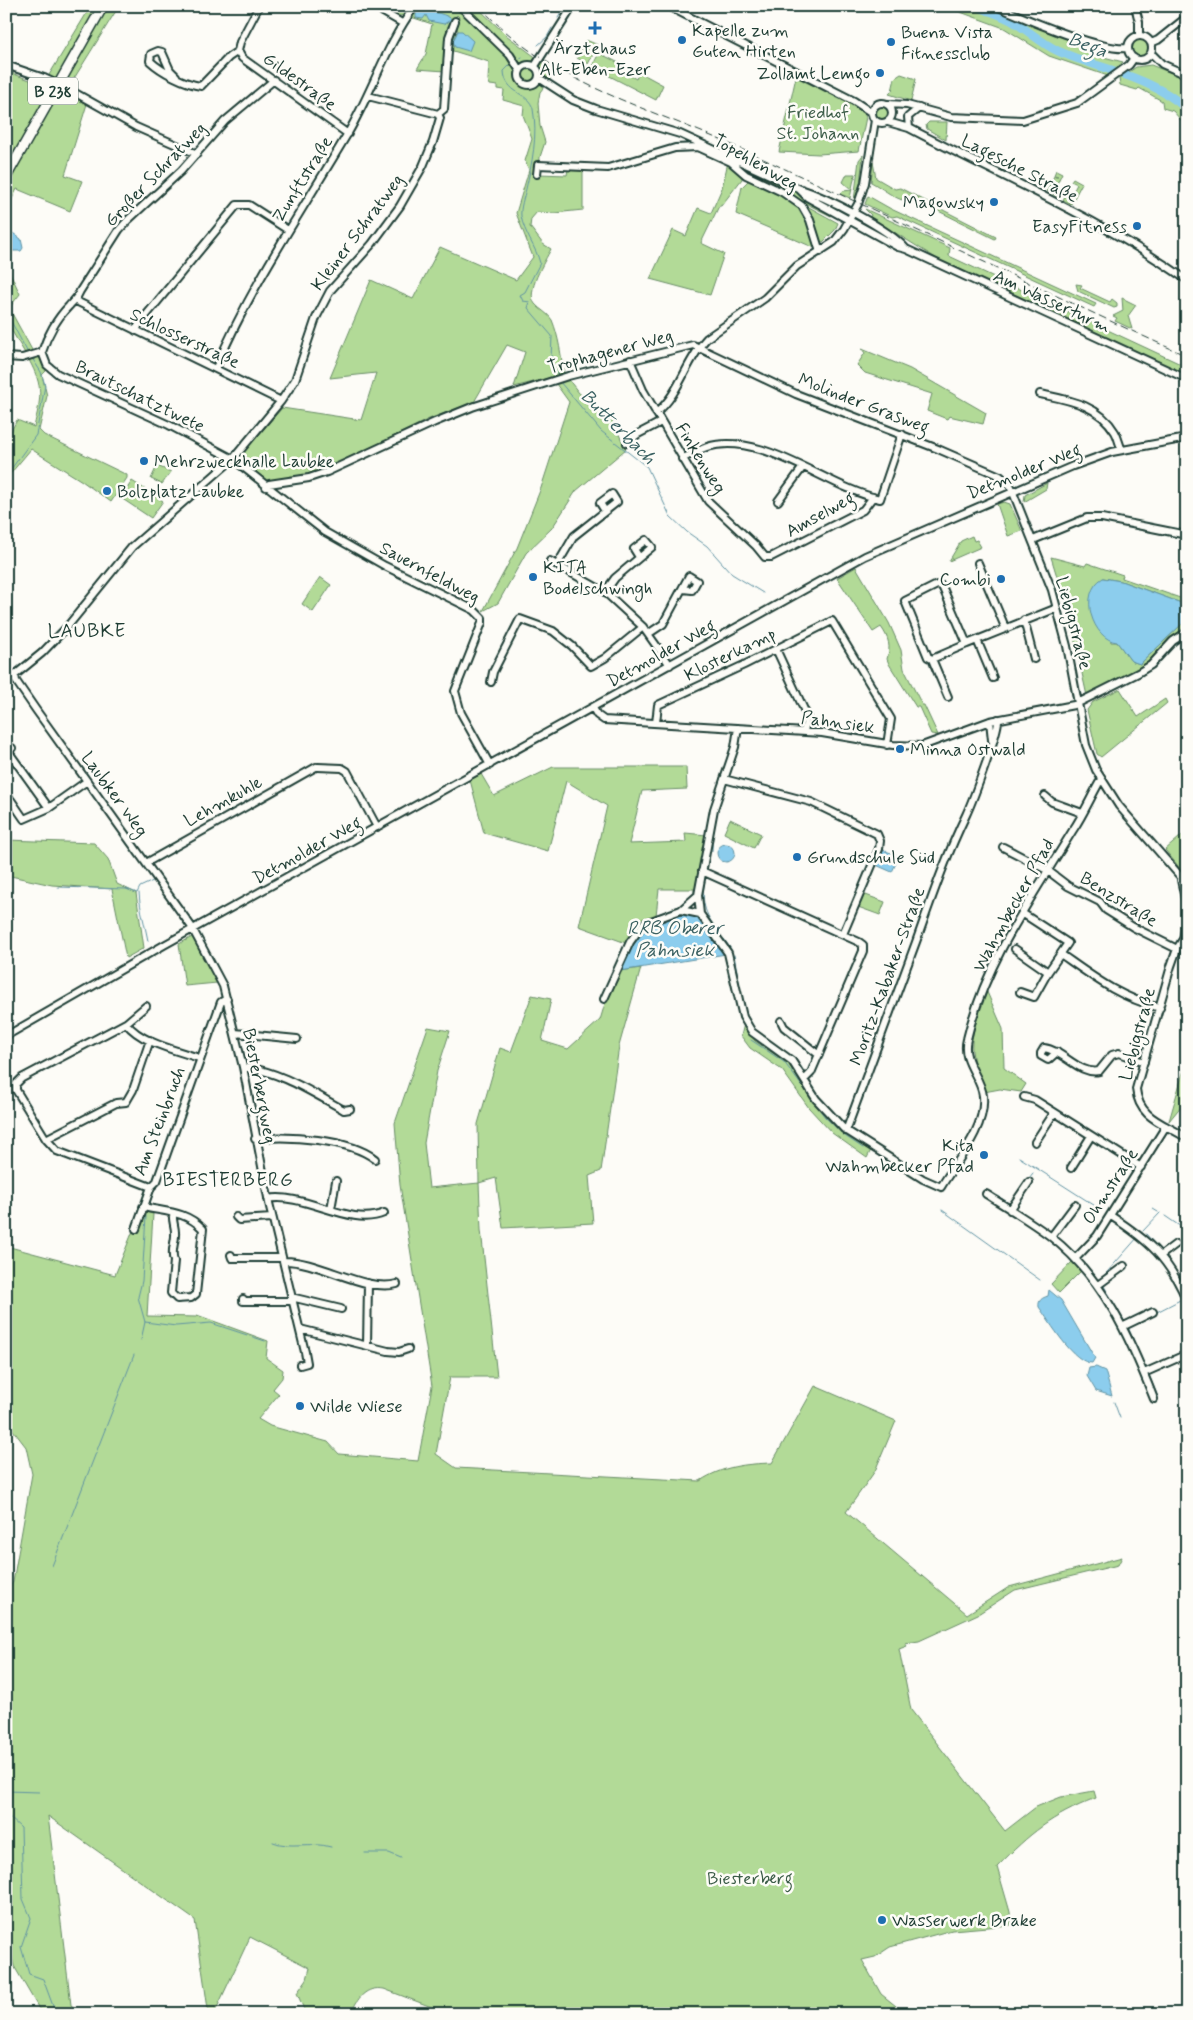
<svg xmlns="http://www.w3.org/2000/svg" width="1193" height="2020" viewBox="0 0 1193 2020" font-family="Mynerve,sans-serif">
  <style>
    .green { fill: #b2da97; stroke: #688c66; fill-rule: evenodd }
    .water { fill: #8ccded; stroke: #6093a3 }
    .lines { fill: none; stroke-linecap: round; stroke-linejoin: round }
    .stream { stroke: #6093a3; stroke-width: 1 }
    .river { stroke: #8ccded; stroke-width: 9 }
    .minor-casing { stroke: #1f3d34; stroke-width: 10 }
    .major-casing { stroke: #1f3d34; stroke-width: 12 }
    .minor { stroke: #fdfcf7; stroke-width: 6 }
    .major { stroke: #fdfcf7; stroke-width: 9 }
    .rail { stroke: #1f3d34; stroke-width: 1; stroke-dasharray: 8 4; stroke-linecap: butt }
    .minor-bridge-casing { stroke: #1f3d34; stroke-width: 10; stroke-linecap: butt }
    .minor-bridge { stroke: #fdfcf7; stroke-width: 6 }
    .poi-dot { fill: #1f6fb2; stroke: #fdfcf7; stroke-width: 2 }
    .labels { text-anchor: middle; stroke-width: 5; stroke-linejoin: round; paint-order: stroke }
    .shield { fill: #fdfcf7; stroke: #62766e; stroke-width: 1 }
    .shield-label { font-size: 16px; font-weight: bold; fill: #1f3d34 }
    .poi-label { font-size: 18px; fill: #1f3d34; stroke: #fdfcf7; text-anchor: start }
    .street-label { font-size: 18px; fill: #1f3d34; stroke: #fdfcf7 }
    .park-label { font-size: 18px; fill: #3c5c48; stroke: #fdfcf7 }
    .water-label { font-size: 19px; font-style: italic; fill: #3a6162; stroke: #fdfcf7 }
    .neighbourhood-label { font-size: 19px; letter-spacing: 1px; fill: #1f3d34; stroke: #fdfcf7 }
  </style>
  <rect width="100%" height="100%" fill="#fdfcf7"/>
  <filter id="ink" filterUnits="userSpaceOnUse"><feTurbulence type="fractalNoise" baseFrequency=".02" numOctaves="2"/><feDisplacementMap in="SourceGraphic" scale="10" xChannelSelector="R" yChannelSelector="G"/><feConvolveMatrix kernelMatrix="1 2 1 2 8 2 1 2 1" color-interpolation-filters="sRGB"/></filter>
  <g filter="url(#ink)">
    <path class="green" d="M91 6H119L65 93 87 104 65 175 82 181 70 211 17 189 6 211V71L43 85Z
      M381 6H476L506 35 550 68V79L540 92 538 103 540 126 545 142 540 157 539 174 567 175 568 169 583 170V210L554 213 537 212 531 219 530 227 543 244 551 249C545 261 525 292 535 304 540 310 548 313 552 320 559 337 561 356 564 374L514 387 525 352 507 345 474 402 429 419 330 468 293 478 265 481 243 462V453L282 408 361 420 376 373 330 378 371 280 413 299 440 247 516 280 533 257 516 213 529 170 525 161 532 139 523 115 524 106 503 100 504 90 498 89V86L490 85 488 80 489 62 450 50 453 36 458 31 455 24 459 17 457 15 448 26 445 71 417 69 426 54 432 24 405 15 395 17Z
      M944 6H992L1102 48 1100 56 1123 62 1108 76 1049 56 1004 28Z
      M1132 47a9 9 0 1 1 18 0a9 9 0 1 1-18 0Z
      M586 40 598 45 588 64 577 58Z
      M599 53 621 64 619 69 636 79 639 72 663 85 656 100 592 67Z
      M1151 65 1186 79 1181 93 1187 96V127L1173 111 1163 108 1162 101 1139 88 1137 90 1120 85 1119 79 1136 67Z
      M901 74 916 79 911 101 889 94 892 91 895 78Z
      M796 77 862 110 866 117 859 151 819 154 779 152Z
      M874 113a8 8 0 1 1 16 0a8 8 0 1 1-16 0Z
      M929 122H947L946 140 927 129 926 125Z
      M863 155 860 184 854 201 859 160Z
      M728 157 781 183 832 213 831 216 807 204H804L748 173Z
      M728 162 742 175V179L721 206H719L701 243 724 254 710 295 650 279 673 230 686 236 698 208 711 213 722 188Z
      M873 162 876 178 895 189 900 188 996 237 995 239 906 195 902 200C891 196 882 188 871 182Z
      M1056 170 1062 173 1054 190 1059 194 1058 197 1047 191 1054 176H1058L1054 175Z
      M847 174H855L850 198 840 194 843 191 852 190 843 182Z
      M1073 178 1082 183 1071 204 1063 200 1065 196 1070 198 1077 184 1071 181Z
      M750 179C781 194 814 208 815 248L736 214 742 187Z
      M868 196 891 209 1083 298 1096 304 1094 307 897 216 892 217 865 204Z
      M807 206 838 223 835 230 823 242 819 241 805 207Z
      M865 209 950 248 949 256 1187 367V375L947 265 870 217 871 215Z
      M6 264 20 294 9 308 32 350V353L26 355 6 321Z
      M1076 284 1082 285 1080 288 1110 302 1112 299 1117 303V307L1114 308 1078 291Z
      M1122 298 1136 305 1128 316 1132 329 1115 321 1117 318 1113 316 1123 311Z
      M862 349 910 369 986 413 983 424 949 416 947 419 927 411 932 394 865 373 857 365 865 353Z
      M37 356 40 357 46 371 42 375 47 396 39 430 44 435 127 475V478L111 502 82 481 31 449 6 479V440L17 420 34 427C41 397 44 388 29 360Z
      M568 379 579 393 611 418 626 449 576 491 552 528 526 553 498 603 483 611 517 548 541 488 569 402 556 384Z
      M157 466 171 472 162 484 151 479Z
      M132 481 163 501 151 518 121 498Z
      M1047 483 1046 489 1024 502 1025 495Z
      M1004 502 1010 504 1022 531 1008 536 997 504Z
      M972 536 974 541 977 540 981 547 949 561 961 541Z
      M1051 557 1085 566 1087 563 1123 575 1122 578 1186 600 1187 630 1138 671 1087 696 1070 619ZM1103 578 1121 581 1184 604 1186 617 1183 623 1140 664 1131 661 1117 642H1111Z
      M856 567 889 623 901 650 904 669 922 705H924L938 735 931 734 919 707H916L889 664 887 659C891 647 889 638 881 627L873 632 837 578Z
      M320 577 331 585 313 612 302 604Z
      M1120 689 1138 717 1165 699 1167 703 1101 757 1097 754 1087 710 1093 702Z
      M553 767H686L687 789 642 791 629 844 686 842 685 833 707 835 694 894V889H659L656 915 643 921 626 943 579 926 607 806 566 781 548 851 484 833 470 780 481 774 494 796Z
      M730 819 761 834 754 848 724 833Z
      M1187 831V877L1165 850Z
      M6 840 94 843 108 859 117 884 136 893 144 948 126 958 112 889 52 885 6 875Z
      M863 894 885 902 880 915 858 907Z
      M192 937 196 941 217 983 185 986 179 944Z
      M641 968 619 1046 601 1171 589 1176 593 1223 503 1228 496 1178 479 1183 481 1230 497 1377H450L436 1454 456 1468 700 1481C723 1466 745 1464 772 1463L815 1386 896 1421 875 1471 846 1512 967 1614 1009 1587 1122 1557 1118 1565 1015 1590 978 1614 919 1641 905 1643 907 1646 899 1649 911 1710 1005 1831 1036 1807 1061 1797 1094 1791 1096 1798C1050 1817 1031 1832 997 1867L1010 1912 1011 1925 952 1930 890 1947 875 1957 862 1960 881 1994 906 2014H450L384 1989C366 1986 357 1998 351 2014H306L297 1993 307 1979 310 1968 250 1937 214 2014H206L208 2009 195 1920 48 1816 71 2005 82 2014H42L14 1966 6 1933V1593L13 1582 32 1474 26 1447 6 1421V1246L115 1275 141 1211 153 1214 147 1316 197 1317V1315L268 1341 266 1358 283 1370 282 1378 273 1389 279 1394 258 1419 270 1426 328 1442 339 1454 418 1461 432 1386 400 1185 395 1123 428 1027 450 1031 437 1071 424 1143 429 1188 479 1183 478 1124 500 1048 511 1052 532 995 551 999 542 1041 568 1049 600 1020 607 997 620 971Z
      M987 992 1003 1029 1004 1068 1026 1084 1021 1092 1000 1089 984 1092C965 1043 970 1039 987 992Z
      M744 1024 755 1041 789 1064 814 1100 845 1133 871 1150 867 1158 832 1133 809 1108 782 1070 750 1048 741 1036Z
      M1187 1059V1099L1169 1121Z
      M1072 1262 1081 1271 1059 1293 1051 1284Z"/>
    <path class="water" d="M421 7C432 14 440 11 452 19L444 24 429 21 426 15 423 19 416 18V13Z
      M458 31H462L473 41 469 51 455 47 453 41Z
      M6 228 21 239 23 248 21 251H6Z
      M1103 578 1121 581 1184 604 1186 617 1183 623 1140 664 1131 661 1117 642C1093 640 1077 593 1103 578Z
      M717 853a9 9 0 1 1 18 0a9 9 0 1 1-18 0Z
      M883 850 899 856 892 872 876 865Z
      M683 913 700 919 726 954 620 971C637 936 640 919 683 913Z
      M1049 1290 1061 1300 1095 1358 1092 1363C1073 1363 1050 1322 1039 1307 1038 1300 1042 1298 1048 1296Z
      M1096 1367 1105 1371 1112 1396 1096 1391 1087 1376 1089 1368Z"/>
    <g class="lines">
      <path class="stream" d="M558 18 565 6
        M538 45 547 37 552 28
        M519 59 522 57
        M511 64 504 71C505 94 529 92 533 109 538 136 532 163 526 189 524 197 520 208 521 216 524 233 536 247 540 263L525 292 520 295 523 301 530 302 528 308 552 336 551 359 558 376
        M6 312 28 353
        M560 382 601 431 647 467 670 516 687 532 707 546 732 574 763 593
        M6 476 36 435 45 385 41 372 32 358
        M6 605 12 671
        M6 686 8 681
        M712 851 713 832
        M705 880C700 904 706 916 720 934
        M58 887 126 889 137 893 140 887 155 880
        M139 893C140 910 145 924 148 941
        M724 939 731 949
        M734 955 745 1014
        M751 1040 784 1062 825 1117 845 1136 863 1148
        M1019 1157 1100 1209
        M1029 1178 1033 1173
        M998 1196 1010 1204
        M1016 1209 1032 1220
        M1153 1209 1158 1212
        M942 1210 1040 1280
        M1165 1216 1184 1229
        M1044 1228 1050 1232
        M1143 1231 1160 1213
        M1146 1234 1161 1251
        M1057 1235 1066 1222
        M1179 1244 1185 1239 1187 1241
        M1165 1256 1174 1269
        M1176 1272 1187 1291
        M1101 1279 1138 1237
        M1104 1286 1125 1322
        M1155 1313 1182 1299
        M145 1322 176 1326 211 1323 265 1341
        M1128 1327 1145 1367
        M141 1340 145 1322 138 1297 142 1281 146 1216
        M1149 1375 1158 1397
        M1114 1402 1120 1418
        M52 1566 134 1355
        M6 1791 39 1792
        M6 1797 9 1802 6 1808 10 1818 21 1828 23 1899 31 1918 21 1947 29 1974 43 1979 56 2014
        M273 1842C289 1849 311 1841 331 1847
        M365 1853H389L401 1858"/>
      <path class="river" d="M978 6C990 12 1003 15 1014 22 1029 31 1041 43 1058 51 1101 70 1151 76 1187 109"/>
      <g class="minor-casing">
        <path id="minor" d="M259 6 240 42 238 51 242 58 348 134
          M377 6 383 12 402 23
          M460 6 510 55 520 71
          M668 6 854 101 872 113
          M996 6C1024 18 1102 52 1128 48
          M1135 6 1139 22V36
          M1128 48a12 12 0 1 1 24 0a12 12 0 1 1-24 0Z
          M1151 43 1158 40 1187 17
          M1151 53 1162 64 1187 75
          M519 75a10 10 0 1 1 20 0a10 10 0 1 1-20 0Z
          M6 65 44 78
          M535 66 573 6
          M176 76 170 70 162 52 158 51 151 54 150 61C162 72 185 84 201 86L229 57 238 51
          M539 78 573 100 596 109 680 134 798 188C826 197 888 228 906 249
          M70 90 136 127 197 154
          M368 96 438 114
          M872 113a10 10 0 1 1 20 0a10 10 0 1 1-20 0Z
          M888 104 907 105 951 117 1023 120 1077 103 1129 65 1134 58
          M438 114 444 109 449 37 455 21
          M888 122 909 128C1002 177 1101 219 1187 280
          M909 128 908 117 919 108
          M537 174 538 165 608 168 675 148 698 147 731 162 746 175 782 192 802 206 810 220 820 252
          M798 188 807 197 898 247 906 249 1187 379
          M76 301 281 401
          M136 331 139 324 237 205H249L288 230
          M42 352 47 365 58 374 169 425 233 459 325 532 385 566 474 610 482 618V623L455 691 461 713 490 765
          M42 352C47 336 57 318 69 306 74 300 77 299 80 291L119 230 128 220 181 171 225 121 274 80
          M6 357 22 358 42 352
          M630 360 643 390 708 501 756 546 765 557H771L863 510 873 497
          M216 368C251 285 302 211 348 133 372 92 386 45 415 6
          M1040 394C1068 400 1098 404 1115 432 1118 437 1119 444 1122 450
          M656 413C680 394 686 360 707 338L765 298 797 266 834 242 844 229 858 204 865 183 875 120
          M627 443 638 434 661 422
          M682 459C690 455 698 450 707 447 762 430 827 488 880 499L902 434
          M266 487 269 484 309 478 327 472 435 422 472 407 568 376 693 345 796 394 938 449 1000 476 1010 485 1052 590 1067 646 1086 745 1096 770 1119 806 1187 884
          M778 501 803 467
          M1033 540 1087 518H1102L1187 535
          M550 561 605 592 643 627 670 665
          M978 563 1005 627
          M557 565 574 536 617 502 612 494 600 503 605 511
          M605 592 615 578 652 547 646 540 634 549 639 557
          M1024 620 1034 659
          M648 634 663 624 689 576 697 581 692 590 683 589
          M977 640 993 678
          M967 644 932 659 928 657 905 601 937 585 942 586 967 644 1057 608
          M776 649 807 716 804 732
          M932 659 948 697
          M15 675 16 681 36 710 191 926 223 986 243 1067 269 1203 305 1352 307 1363 300 1365
          M15 675 42 653 67 627 132 547 233 459 281 401 295 380 316 318 330 291 372 244 400 206 423 166 433 142 440 118 438 114
          M491 682 493 672 520 619 553 631 572 646 591 666 605 658 643 627
          M593 708 597 715 604 720 822 733 893 745 922 746 990 721 1074 705 1138 673 1151 665 1173 641 1187 632
          M990 721 992 740
          M656 723 658 705 744 665 832 621 891 719 887 745
          M738 728 735 747 714 809 698 895 700 914 728 953 743 1017 752 1032 792 1061 816 1099 844 1129 923 1179 941 1187C957 1160 986 1129 983 1096 981 1076 961 1062 967 1039 985 962 1033 896 1073 830 1083 815 1090 799 1099 783L1103 781
          M12 748 8 751 49 808
          M318 767 342 768 347 771 377 827
          M724 779 811 802 877 834 880 841 879 849 843 934
          M1045 796 1052 802 1082 813
          M11 800 24 819 49 808 87 781
          M1003 847 1047 870 1068 886 1100 902 1106 910 1133 927 1177 949
          M146 863 316 767
          M702 871 859 942 863 945V951L811 1073 805 1079
          M1181 880 1187 908
          M681 910 698 895
          M1187 921 1183 939 1177 949 1171 966 1136 1089C1139 1119 1164 1123 1187 1138
          M1015 949 1048 972 1068 943 1022 913
          M1062 955C1096 979 1119 997 1160 1008
          M1020 992 1034 997 1048 972
          M604 999 630 942 643 924 681 910 700 914
          M781 1021 784 1027 819 1055
          M126 1023 146 1006
          M235 1033 297 1039
          M6 1036 164 945 865 556 1073 466 1112 452 1187 438
          M1057 1052 1048 1060 1041 1056V1053L1044 1048C1063 1050 1079 1075 1099 1071L1112 1055 1119 1053 1144 1062
          M243 1067C280 1071 311 1092 344 1110L350 1109
          M1024 1097 1035 1100 1141 1167
          M846 1131C869 1068 893 1005 916 942 931 900 946 856 966 815 972 802 1000 729 998 719
          M46 1139 116 1103 126 1102 133 1090 150 1040
          M255 1139C287 1135 350 1139 375 1159
          M1035 1142 1054 1113
          M1071 1168 1091 1136
          M151 1187 57 1151 46 1139 16 1090V1084L22 1078 126 1023C141 1043 176 1050 199 1058
          M986 1194C1008 1208 1030 1221 1050 1236 1104 1278 1130 1338 1154 1399
          M268 1199C305 1192 350 1228 384 1213
          M143 1207C166 1212 186 1211 203 1229L196 1294 191 1298 177 1299 171 1293 174 1261C170 1251 176 1242 175 1232 175 1226 172 1221 173 1213
          M331 1209 336 1181
          M1010 1210 1029 1182
          M1111 1216C1148 1240 1169 1258 1187 1301
          M236 1217 239 1220 272 1218
          M136 1229 151 1187 157 1181 221 1002 227 999
          M1051 1237 1075 1205
          M231 1255 232 1258H281
          M1160 1256 1176 1244
          M1075 1259 1097 1236 1166 1126
          M283 1261C319 1260 365 1293 397 1284
          M1098 1285 1124 1266
          M291 1297 341 1309
          M243 1299V1301H292
          M1124 1326 1153 1312
          M300 1329 388 1351 399 1352 408 1349
          M367 1346 368 1283
          M1144 1373 1187 1354"/>
      </g>
      <g class="major-casing">
        <path id="major" d="M6 177 103 6"/>
      </g>
      <use href="#minor" class="minor"/>
      <use href="#major" class="major"/>
      <path class="rail" d="M479 6C553 85 638 103 732 145 884 213 1034 287 1187 356"/>
      <g class="minor-bridge-casing">
        <path id="minor-bridge" d="M44 78 70 90"/>
      </g>
      <use href="#minor-bridge" class="minor-bridge"/>
    </g>
  </g>
  <g class="poi-dot">
    <path d="M592.5 20.5h5v5h5v5h-5v5h-5v-5h-5v-5h5z"/>
    <circle cx="682" cy="40" r="5"/>
    <circle cx="891" cy="42" r="5"/>
    <circle cx="880" cy="73" r="5"/>
    <circle cx="994" cy="202" r="5"/>
    <circle cx="1137" cy="226" r="5"/>
    <circle cx="144" cy="461" r="5"/>
    <circle cx="107" cy="491" r="5"/>
    <circle cx="533" cy="577" r="5"/>
    <circle cx="1001" cy="579" r="5"/>
    <circle cx="900" cy="749" r="5"/>
    <circle cx="797" cy="857" r="5"/>
    <circle cx="984" cy="1155" r="5"/>
    <circle cx="300" cy="1406" r="5"/>
    <circle cx="882" cy="1920" r="5"/>
  </g>
  <g class="labels">
    <rect class="shield" x="28" y="77.5" width="50" height="27" rx="4"/>
    <g class="shield-label">
      <text x="53" y="97">B 238</text>
    </g>
    <g class="poi-label">
      <text x="692" y="36">Kapelle zum<tspan x="692" dy="21">Guten Hirten</tspan></text>
      <text x="901" y="38">Buena Vista<tspan x="901" dy="21">Fitnessclub</tspan></text>
      <text x="595" y="54" text-anchor="middle">Ärztehaus<tspan x="595" dy="21">Alt-Eben-Ezer</tspan></text>
      <text x="870" y="79" text-anchor="end">Zollamt Lemgo</text>
      <text x="984" y="208" text-anchor="end">Magowsky</text>
      <text x="1127" y="232" text-anchor="end">EasyFitness</text>
      <text x="154" y="467">Mehrzweckhalle Laubke</text>
      <text x="117" y="497">Bolzplatz Laubke</text>
      <text x="543" y="573">KITA<tspan x="543" dy="21">Bodelschwingh</tspan></text>
      <text x="991" y="585" text-anchor="end">Combi</text>
      <text x="910" y="755">Minna Ostwald</text>
      <text x="807" y="863">Grundschule Süd</text>
      <text x="974" y="1151" text-anchor="end">Kita<tspan x="974" dy="21">Wahmbecker Pfad</tspan></text>
      <text x="310" y="1412">Wilde Wiese</text>
      <text x="892" y="1926">Wasserwerk Brake</text>
    </g>
    <g class="street-label">
      <text transform="translate(300 81) rotate(36)" y="6">Gildestraße</text>
      <text transform="translate(756 162) rotate(30)" y="6">Topehlenweg</text>
      <text transform="translate(1020 168) rotate(27)" y="6">Lagesche Straße</text>
      <text transform="translate(155 174) rotate(-46)" y="6">Großer Schratweg</text>
      <text transform="translate(302 179) rotate(-58)" y="6">Zunftstraße</text>
      <text transform="translate(357 232) rotate(-53)" y="6">Kleiner Schratweg</text>
      <text transform="translate(1052 301) rotate(25)" y="6">Am Wasserturm</text>
      <text transform="translate(185 338) rotate(25)" y="6">Schlosserstraße</text>
      <text transform="translate(610 351) rotate(-15)" y="6">Trophagener Weg</text>
      <text transform="translate(140 396) rotate(26)" y="6">Brautschatztwete</text>
      <text transform="translate(864 403) rotate(21)" y="6">Molinder Grasweg</text>
      <text transform="translate(701 458) rotate(58)" y="6">Finkenweg</text>
      <text transform="translate(1024 471) rotate(-22)" y="6">Detmolder Weg</text>
      <text transform="translate(820 514) rotate(-29)" y="6">Amselweg</text>
      <text transform="translate(430 572) rotate(28)" y="6">Sauernfeldweg</text>
      <text transform="translate(1074 623) rotate(75)" y="6">Liebigstraße</text>
      <text transform="translate(661 653) rotate(-29)" y="6">Detmolder Weg</text>
      <text transform="translate(730 654) rotate(-26)" y="6">Klosterkamp</text>
      <text transform="translate(838 722) rotate(8)" y="6">Pahnsiek</text>
      <text transform="translate(115 794) rotate(54)" y="6">Laubker Weg</text>
      <text transform="translate(223 801) rotate(-29)" y="6">Lehmkuhle</text>
      <text transform="translate(307 850) rotate(-29)" y="6">Detmolder Weg</text>
      <text transform="translate(1119 899) rotate(32)" y="6">Benzstraße</text>
      <text transform="translate(1013 905) rotate(-61)" y="6">Wahmbecker Pfad</text>
      <text transform="translate(887 976) rotate(-70)" y="6">Moritz-Kabaker-Straße</text>
      <text transform="translate(1137 1034) rotate(-75)" y="6">Liebigstraße</text>
      <text transform="translate(260 1086) rotate(79)" y="6">Biesterbergweg</text>
      <text transform="translate(159 1121) rotate(-69)" y="6">Am Steinbruch</text>
      <text transform="translate(1110 1186) rotate(-57)" y="6">Ohmstraße</text>
    </g>
    <g class="park-label">
      <text x="818" y="118">Friedhof<tspan x="818" dy="21">St. Johann</tspan></text>
      <text x="750" y="1884">Biesterberg</text>
    </g>
    <g class="water-label">
      <text transform="translate(1088 44) rotate(21)" y="7">Bega</text>
      <text transform="translate(619 426) rotate(45)" y="7">Butterbach</text>
      <text x="675" y="934">RRB Oberer<tspan x="675" dy="22">Pahnsiek</tspan></text>
    </g>
    <g class="neighbourhood-label">
      <text x="87" y="637">LAUBKE</text>
      <text x="228" y="1186">BIESTERBERG</text>
    </g>
  </g>
  <rect width="1193" height="2020" fill="none" stroke="#fdfcf7" stroke-width="25"/>
  <rect x="12" y="12" width="1168" height="1995" fill="none" stroke="#1f3d34" stroke-width="2" filter="url(#ink)"/>
</svg>
